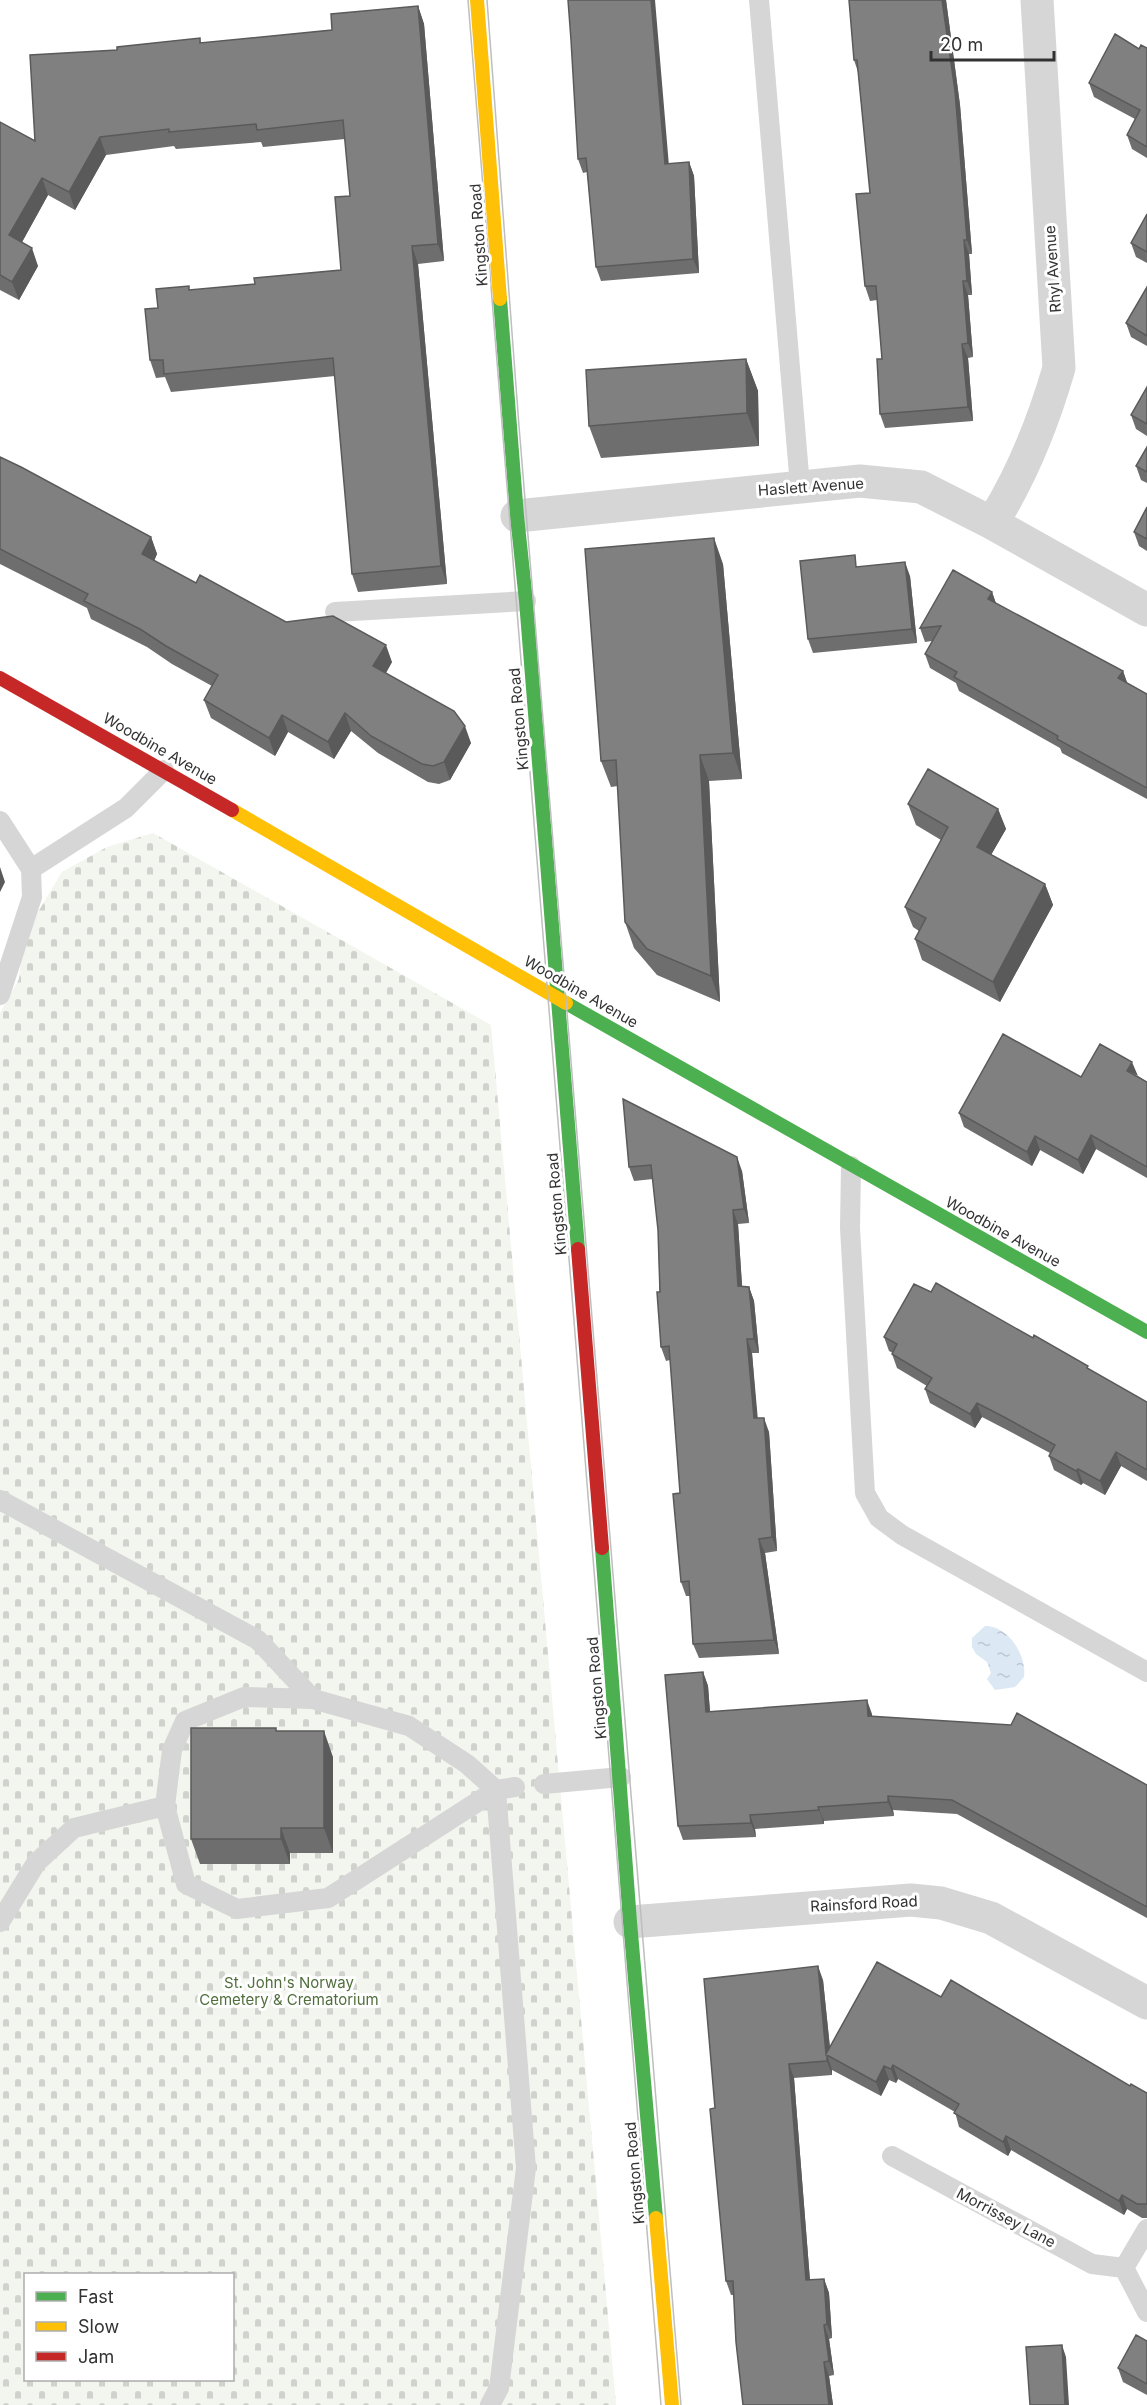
<svg xmlns="http://www.w3.org/2000/svg" width="1147" height="2405" viewBox="0 0 1147 2405" font-family="Inter,sans-serif">
  <style>
    .cemetery { fill: url(#cemetery-stones); fill-rule: evenodd }
    .water { fill: url(#water-ripples) }
    .lines { fill: none; stroke-linecap: round; stroke-linejoin: round }
    .lane { stroke: #d6d6d6; stroke-width: 20 }
    .street { stroke: #d6d6d6; stroke-width: 33 }
    .fast { stroke: #4caf50; stroke-width: 14 }
    .slow { stroke: #ffc107; stroke-width: 14 }
    .jam { stroke: #c62828; stroke-width: 14 }
    .tram { stroke: #bebebe; stroke-width: 1.5 }
    .wall { fill: #6e6e6e }
    .shaded-wall { fill: #5a5a5a }
    .building { fill: #808080; stroke: #5a5a5a; stroke-width: 1.5 }
    .labels { text-anchor: middle; stroke-width: 6; stroke-linejoin: round; paint-order: stroke }
    .street-label { font-size: 15px; fill: #323232; stroke: #fff }
    .park-label { font-size: 15px; fill: #516f3d; stroke: #fff }
  </style>
  <defs>
    <pattern id="cemetery-stones" width="16" height="16" patternUnits="userSpaceOnUse" patternTransform="scale(1.5)"><rect width="16" height="16" fill="#f2f6ee"/><path d="M2 7V4a2 2 0 0 1 4 0v3zM10 15v-3a2 2 0 0 1 4 0v3z" fill="#d0d3cd"/></pattern>
    <pattern id="water-ripples" width="26" height="14" patternUnits="userSpaceOnUse" patternTransform="scale(1.5)"><rect width="26" height="14" fill="#dce8f3"/><path d="M2 4q2-2 4 0t4 0M15 11q2-2 4 0t4 0" fill="none" stroke="#bdc7d1"/></pattern>
  </defs>
  <rect width="100%" height="100%" fill="#fff"/>
  <path class="cemetery" d="M153 833 491 1025 616 2405H0V1013L19 979 23 937 62 872 107 847ZM26 2274H232V2380H26Z"/>
  <path class="water" d="M985 1626C1009 1626 1027 1656 1024 1677L1015 1687 995 1690 987 1679 991 1673 987 1662 976 1654 972 1647V1638Z"/>
  <g class="lines">
    <path class="lane" d="M759 0 800 486
      M335 612 526 601
      M0 821 31 869
      M0 995 32 897 31 869 126 808 164 770
      M851 1166 850 1228 865 1493 879 1518 902 1535 1147 1672
      M0 1500 258 1640 313 1699
      M544 1784 621 1777
      M165 1806 172 1750 185 1721 244 1697 313 1699 409 1726 467 1764 496 1790 515 1787
      M0 1922 36 1863 74 1828 165 1806 186 1884 237 1909 328 1898 496 1790 526 2168 499 2388 490 2405
      M892 2156 1092 2264 1124 2268 1147 2312
      M1124 2268 1147 2229"/>
    <path class="street" d="M517 516 860 481 921 487 992 523 1147 610
      M992 523C1023 474 1043 423 1059 368L1037 0
      M630 1922 911 1900 941 1903 991 1918 1147 2003"/>
    <path class="fast" d="M500 299 517 516
      M517 516 526 601
      M526 601 578 1249
      M566 1003 1147 1332
      M602 1548 630 1922 656 2218"/>
    <path class="slow" d="M477 0 500 299
      M232 810 566 1003
      M656 2218 672 2405"/>
    <path class="jam" d="M0 678 232 810
      M578 1249 602 1548"/>
    <path class="tram" d="M468 0 661 2405
      M487 0 519 426 681 2405"/>
  </g>
  <path class="wall" d="M849 0H946L960 105 972 254H969L972 295H968L973 357 968 358 973 421 885 428 880 414 882 359 877 300 870 301 865 286 870 193 858 72 854 60Z
    M418 6 424 24 444 261 418 264 447 584 358 592 352 574 335 376 171 392 165 377 156 378 150 360 158 308 191 290 255 284 341 270 350 196 345 139 263 147 261 142 176 149 174 146 106 155 75 210 48 195 22 242 38 266 19 300 0 290V122L35 141 117 50 200 38 201 43 332 30Z
    M571 40 669 164 689 162 694 176 699 273 601 281 596 267 587 172 583 173 578 159Z
    M1147 48V158L1132 149 1127 135 1135 119 1094 97 1089 83 1139 49Z
    M1147 214V263L1136 257 1131 243Z
    M1147 287V346L1131 337 1126 323Z
    M746 359 758 391 759 446 601 458 589 426Z
    M1147 387V436L1136 429 1131 415Z
    M1147 447V483L1141 480 1136 466Z
    M0 457 151 537 157 554 154 561 196 583 286 622 392 662 386 673 471 743 450 780 439 784 428 782 378 753 351 731 334 759 288 732 275 756 211 718 204 700 212 686 172 664 147 647 91 619 87 608 0 564Z
    M1147 507V551L1139 546 1134 532Z
    M723 564 742 779 709 781 720 1002 657 975 634 948 625 922 618 786 611 787 601 761Z
    M859 566 910 576 917 643 813 653 808 639Z
    M992 592 996 604 1123 671 1127 683 1147 694V799L1062 753 1060 748 959 691 956 683 930 668 925 654 932 641 925 642 920 628Z
    M908 804 998 809 1006 829 991 855 1045 884 1053 905 1000 1002 922 960 915 939 919 931 913 927 905 907 941 840 916 825Z
    M1138 1076 1147 1082V1178L1096 1149 1083 1174 1040 1150 1032 1166 964 1127 959 1113 1081 1077Z
    M623 1099 742 1171 749 1223 738 1224 742 1286 749 1287 754 1301 759 1353H752L757 1418 769 1432 777 1551 765 1553 779 1654 699 1658 693 1644 690 1596H686L681 1582 680 1493 670 1360 666 1361 661 1347 658 1230 653 1179 634 1181 629 1167Z
    M931 1292 1033 1338 1147 1402V1481L1121 1466 1105 1495 1083 1483 1081 1485 1054 1470 1049 1456 1050 1453 1009 1431 982 1417 975 1428 930 1403 925 1389 927 1386 897 1368 892 1354 893 1353 889 1351 884 1337Z
    M703 1672 708 1686 710 1711 872 1714V1716L1147 1785V1918L957 1814 893 1810 894 1816 824 1821V1824L755 1829 756 1837 683 1840 678 1826Z
    M278 1731 333 1757V1853H290V1864H200L191 1839Z
    M823 1980 830 2048 941 1997 1130 2086 1147 2093V2218H1142L1127 2209 1124 2215 1011 2150 1008 2156 959 2127 955 2112 898 2079 896 2083 889 2080 881 2096 832 2070V2075L794 2078 810 2280 824 2279 829 2293 832 2338 829 2339 834 2375 829 2376 833 2405H743L734 2295H731L726 2281 715 2108Z
    M1147 2341V2395L1123 2382 1118 2368Z"/>
  <path class="shaded-wall" d="M651 0H655L670 178 665 164Z
    M942 0H946L960 105 972 254 967 240Z
    M418 6 424 24 444 261 438 244Z
    M100 137 106 155 75 210 69 192Z
    M689 162 694 176 699 273 693 259Z
    M42 178 48 195 16 253 9 235Z
    M964 240 969 254 972 295 967 281Z
    M412 246 418 264 447 584 441 566Z
    M32 248 38 266 19 300 12 282Z
    M963 281 968 295 973 357 968 343Z
    M962 344 968 358 973 421 968 407Z
    M746 359 758 391 759 446 747 413Z
    M151 537 157 554 149 572 142 554Z
    M714 538 723 564 742 779 733 753Z
    M905 562 910 576 917 643 912 629Z
    M992 592 997 606 988 599Z
    M386 645 392 662 380 683 373 666Z
    M1123 671 1128 685 1118 678Z
    M345 713 351 731 334 759 328 742Z
    M282 715 288 732 275 756 269 738Z
    M465 726 471 743 450 780 444 762Z
    M700 755 709 781 720 1002 711 976Z
    M998 809 1006 829 984 867 977 847Z
    M0 867 5 882 0 892Z
    M1045 884 1053 905 1000 1002 993 982Z
    M1132 1062 1138 1076 1127 1071Z
    M1091 1135 1096 1149 1083 1174 1078 1160Z
    M1035 1136 1040 1150 1032 1166 1027 1152Z
    M737 1157 742 1171 749 1223 744 1209Z
    M733 1210 738 1224 743 1300 738 1286Z
    M749 1287 754 1301 759 1353 754 1339Z
    M747 1339 752 1353 759 1432 754 1418Z
    M977 1403 982 1417 975 1428 970 1414Z
    M764 1418 769 1432 777 1551 772 1537Z
    M1116 1452 1121 1466 1105 1495 1100 1481Z
    M1078 1469 1083 1483 1081 1485 1076 1471Z
    M759 1539 765 1553 779 1654 774 1640Z
    M703 1672 708 1686 711 1726 706 1712Z
    M867 1700 872 1714 873 1730 868 1716Z
    M324 1731 333 1757V1853L324 1828Z
    M888 1796 893 1810 894 1816 888 1802Z
    M818 1807 824 1821V1824L819 1810Z
    M750 1815 755 1829 756 1837 751 1823Z
    M281 1828 290 1853V1864L281 1839Z
    M818 1966 823 1980 831 2058 826 2054Z
    M827 2055 832 2070V2075L827 2061Z
    M789 2064 794 2078 811 2294 806 2280Z
    M893 2065 898 2079 896 2083 891 2069Z
    M884 2066 889 2080 881 2096 876 2082Z
    M1006 2136 1011 2150 1008 2156 1003 2142Z
    M1122 2195 1127 2209 1124 2215 1119 2201Z
    M824 2279 829 2293 832 2338 827 2324Z
    M824 2325 829 2339 834 2375 829 2361Z
    M1062 2345 1066 2357 1069 2405H1065Z
    M824 2362 829 2376 833 2405H829Z"/>
  <path class="building" d="M568 0H651L665 164 689 162 693 259 596 267 586 158 578 159 571 40Z
    M849 0H942L955 91 967 240H964L967 281H963L968 343 962 344 968 407 880 414 877 359H882L876 286H865L856 194 870 193 857 60H854Z
    M418 6 438 244 412 246 441 566 352 574 333 358 164 374 163 360H150L145 309 158 308 156 289 189 286V290L255 284 254 278 341 270 335 197 350 196 343 120 257 130 256 124 169 132V129L100 137 69 192 42 178 9 235 32 248 12 282 0 275V122L35 141 30 55 117 50V47L200 38V43L332 30 331 14Z
    M1115 34 1139 49 1141 45 1147 48V147L1127 135 1140 110 1089 83Z
    M1147 214V252L1131 243Z
    M1147 287V336L1126 323Z
    M746 359 747 413 589 426 586 370Z
    M1147 387V424L1131 415Z
    M1147 447V472L1136 466Z
    M0 457 21 467 151 537 142 554 196 583 200 575 286 622 333 616 386 645 373 666 454 711 465 726 444 762 433 766 422 764 371 736 345 713 328 742 282 715 269 738 204 700 218 675 166 646 140 629 84 601 88 594 0 549Z
    M1147 507V539L1134 532Z
    M714 538 733 753 700 755 711 976 647 949 625 922 616 760 601 761 585 549Z
    M855 555 856 567 905 562 912 629 808 639 800 561Z
    M953 570 992 592 988 599 1123 671 1118 678 1147 694V788L1057 739 1058 736 954 677 957 672 925 654 941 626 920 628Z
    M928 769 998 809 977 847 1045 884 993 982 915 939 926 918 905 907 948 827 908 804Z
    M1003 1034 1081 1077 1100 1044 1132 1062 1127 1071 1147 1082V1167L1091 1135 1078 1160 1035 1136 1027 1152 959 1113Z
    M623 1099 737 1157 744 1209 733 1210 738 1286 749 1287 754 1339H747L754 1418H764L772 1537 759 1539 774 1640 693 1644 689 1581 681 1582 673 1494 680 1493 669 1346 661 1347 657 1292H660L658 1230 651 1165 629 1167Z
    M936 1283 1033 1338 1034 1335 1088 1366 1087 1368 1147 1402V1470L1116 1452 1100 1481 1078 1469 1076 1471 1049 1456 1055 1445 1004 1417 977 1403 970 1414 925 1389 932 1378 892 1354 897 1344 884 1337 914 1284 931 1292Z
    M703 1672 706 1712 867 1700 868 1716 1011 1725 1017 1713 1147 1785V1907L952 1800 888 1796V1802L818 1807 819 1810 750 1815 751 1823 678 1826 665 1675Z
    M191 1728H276V1731H324V1828H281V1839H191Z
    M877 1962 941 1997 951 1980 1130 2086 1131 2084 1147 2093V2204H1137L1122 2195 1119 2201 1006 2136 1003 2142 954 2113 959 2104 893 2065 891 2069 884 2066 876 2082 827 2055V2061L789 2064 806 2280 824 2279 827 2324 824 2325 829 2361 824 2362 829 2405H743L736 2342 733 2281H726L710 2109 715 2108 704 1979 818 1966 826 2054Z
    M1136 2335 1147 2341V2384L1118 2368Z
    M1062 2345 1065 2405H1030L1026 2347Z"/>
  <g class="labels">
    <g class="street-label">
      <text transform="translate(479 235) rotate(-94)" y="5">Kingston Road</text>
      <text transform="translate(1053 269) rotate(-94)" y="5">Rhyl Avenue</text>
      <text transform="translate(811 487) rotate(-4)" y="5">Haslett Avenue</text>
      <text transform="translate(519 719) rotate(-95)" y="5">Kingston Road</text>
      <text transform="translate(160 749) rotate(30)" y="5">Woodbine Avenue</text>
      <text transform="translate(581 992) rotate(30)" y="5">Woodbine Avenue</text>
      <text transform="translate(557 1204) rotate(-95)" y="5">Kingston Road</text>
      <text transform="translate(1003 1232) rotate(29)" y="5">Woodbine Avenue</text>
      <text transform="translate(597 1688) rotate(-95)" y="5">Kingston Road</text>
      <text transform="translate(864 1904) rotate(-3)" y="5">Rainsford Road</text>
      <text transform="translate(635 2173) rotate(-95)" y="5">Kingston Road</text>
      <text transform="translate(1006 2218) rotate(28)" y="5">Morrissey Lane</text>
    </g>
    <g class="park-label">
      <text x="289" y="1988">St. John's Norway<tspan x="289" dy="17">Cemetery &amp; Crematorium</tspan></text>
    </g>
  </g>
  <rect x="24" y="2273" width="210" height="108" fill="#ffffff" stroke="#adadad" stroke-width="1.5"/>
  <rect x="36" y="2292" width="30" height="9" fill="#4caf50" stroke="#adadad" stroke-width="1.5"/>
  <text x="78" y="2303" font-size="18" fill="#323232">Fast</text>
  <rect x="36" y="2322" width="30" height="9" fill="#ffc107" stroke="#adadad" stroke-width="1.5"/>
  <text x="78" y="2333" font-size="18" fill="#323232">Slow</text>
  <rect x="36" y="2352" width="30" height="9" fill="#c62828" stroke="#adadad" stroke-width="1.5"/>
  <text x="78" y="2363" font-size="18" fill="#323232">Jam</text>
  <path d="M931 51v9h123v-9" fill="none" stroke="#323232" stroke-width="3"/>
  <text x="940" y="51" font-size="18" fill="#323232" stroke="#ffffff" stroke-width="4.5" paint-order="stroke">20 m</text>
</svg>
